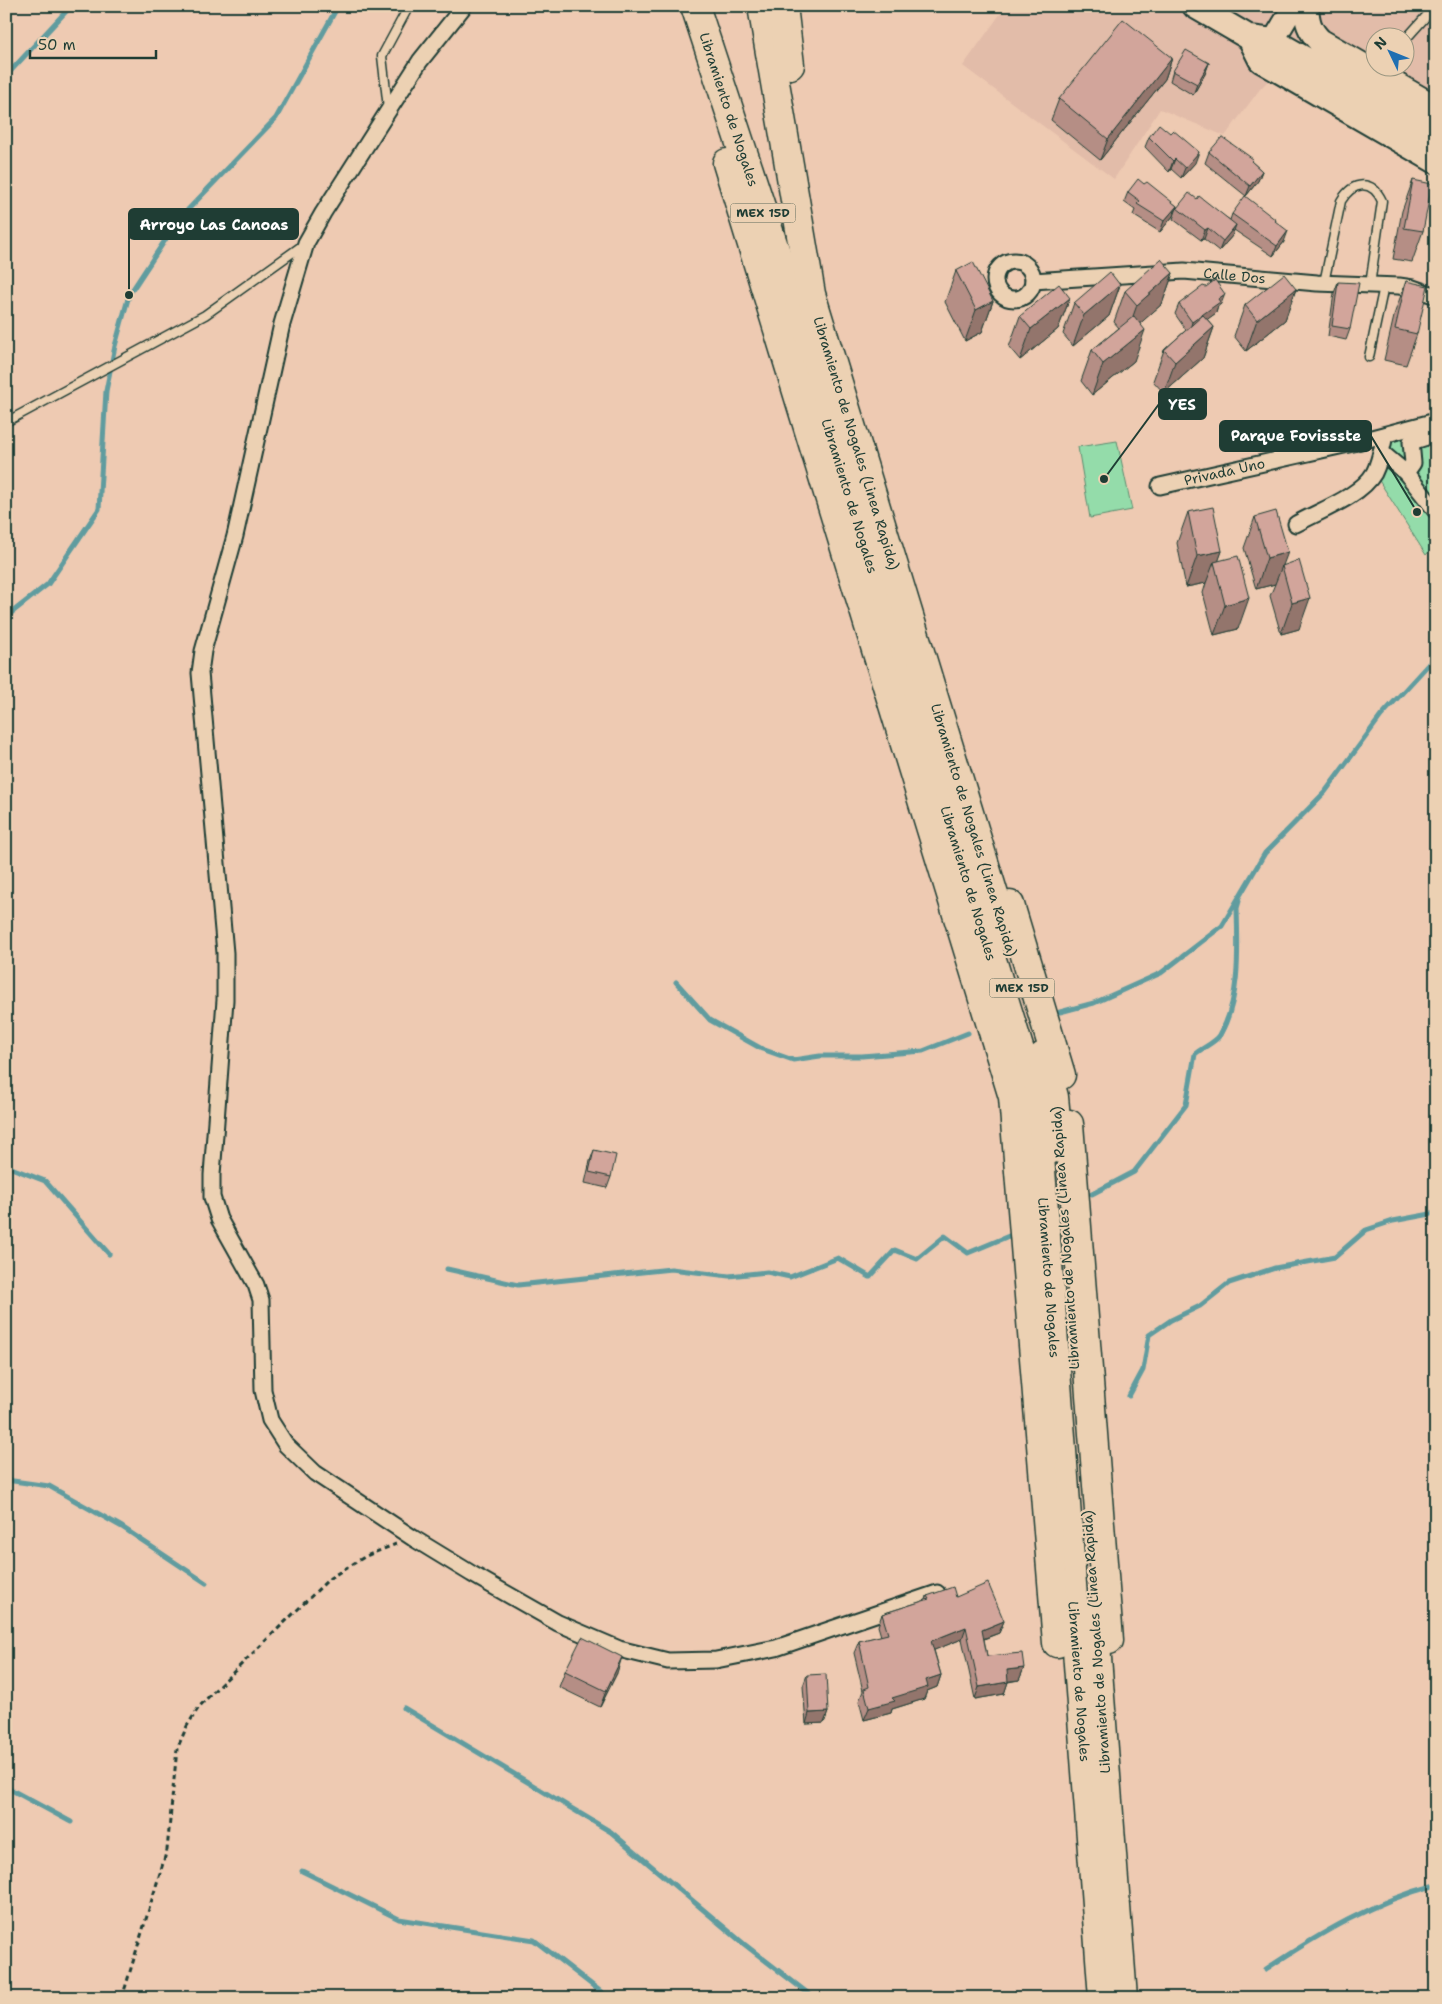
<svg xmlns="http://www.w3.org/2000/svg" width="1442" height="2004" viewBox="0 0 1442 2004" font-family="'Shantell Sans',sans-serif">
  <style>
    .built { fill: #e2bca9 }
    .green { fill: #94dcaa; stroke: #5a8c6f }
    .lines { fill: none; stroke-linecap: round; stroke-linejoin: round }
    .stream { stroke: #609c9f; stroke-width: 5 }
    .lane-casing { stroke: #1f3d34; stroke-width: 11 }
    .street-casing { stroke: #1f3d34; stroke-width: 19 }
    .secondary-casing { stroke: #1f3d34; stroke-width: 25 }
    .primary-casing { stroke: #1f3d34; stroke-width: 28 }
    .highway-casing { stroke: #1f3d34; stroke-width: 31 }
    .path { stroke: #1f3d34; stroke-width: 3; stroke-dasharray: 5 4; stroke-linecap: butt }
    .lane { stroke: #ecd1b3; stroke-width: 8 }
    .street { stroke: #ecd1b3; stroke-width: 15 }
    .secondary { stroke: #ecd1b3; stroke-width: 21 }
    .primary { stroke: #ecd1b3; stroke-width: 24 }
    .highway { stroke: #ecd1b3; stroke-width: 28 }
    .wall { fill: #b58e85; stroke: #1f3d34 }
    .shaded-wall { fill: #93746c; stroke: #1f3d34 }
    .building { fill: #d2a59b; stroke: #1f3d34 }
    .labels { text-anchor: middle; stroke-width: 4.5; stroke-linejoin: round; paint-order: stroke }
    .shield { fill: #ecd1b3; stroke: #5c695a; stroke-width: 1 }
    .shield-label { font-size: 12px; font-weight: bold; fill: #1f3d34 }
    .street-label { font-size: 14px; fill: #1f3d34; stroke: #ecd1b3 }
    .leader { fill: none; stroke: #1f3d34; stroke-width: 2 }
    .callout-dot { fill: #1f3d34; stroke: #ecd1b3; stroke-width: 2 }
    .callout { fill: #1f3d34; stroke: #1f3d34; stroke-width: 2 }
    .callout-label { font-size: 15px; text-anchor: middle; font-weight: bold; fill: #fff }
  </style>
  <rect width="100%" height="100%" fill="#eecab2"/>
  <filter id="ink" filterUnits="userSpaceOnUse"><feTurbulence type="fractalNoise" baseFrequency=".02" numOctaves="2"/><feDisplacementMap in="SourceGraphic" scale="10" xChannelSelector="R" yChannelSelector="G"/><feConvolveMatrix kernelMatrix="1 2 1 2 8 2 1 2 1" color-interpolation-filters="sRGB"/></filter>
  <g filter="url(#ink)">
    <path class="built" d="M1006 6H1436V92L1393 68H1404V38H1374V57L1322 27 1260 89 1225 136 1160 109 1114 179 963 66Z"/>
    <path class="green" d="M1436 426V544L1426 555 1378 479 1390 440Z
      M1117 441 1132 510 1090 518 1078 447Z"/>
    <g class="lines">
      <path class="stream" d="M6 76 71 6
        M6 617 48 584 99 509 106 391 115 346 129 295 179 219 276 118 338 6
        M676 982 710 1020 762 1049 793 1060 820 1056H862L923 1051 968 1033
        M1060 1012 1094 1003 1161 973 1222 926 1265 853 1325 792 1381 716 1436 656
        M6 1166 45 1181 109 1254
        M1092 1194 1134 1172 1186 1105 1195 1054C1202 1048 1216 1042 1220 1035 1241 997 1238 949 1237 908L1239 901
        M447 1269 518 1285 671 1269 729 1276 767 1272 790 1277 838 1258 870 1277 895 1250 917 1259 945 1236 968 1253 1016 1233
        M1129 1396 1143 1370 1149 1335 1171 1320 1200 1306 1229 1283 1275 1268 1335 1257 1366 1230 1393 1221 1436 1213
        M6 1480 49 1486 122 1527 206 1583
        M404 1708 611 1832 744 1944 814 1998
        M6 1787 71 1822
        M302 1871 399 1919 534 1940 605 1995 615 1998
        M1266 1969C1319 1934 1374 1901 1436 1885"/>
      <g class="lane-casing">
        <path id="lane" d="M1404 41 1430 12
          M388 108 382 56 409 6
          M1324 283 1341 201C1353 181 1372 179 1382 201L1370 285
          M1369 357 1384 286
          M6 422 205 315 303 245"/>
      </g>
      <g class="street-casing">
        <g id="street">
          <path d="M464 6 420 61 323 213 306 243 282 324 235 536 203 651 200 673 225 953V1000L212 1175V1197L219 1219 256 1285 261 1300 263 1390 270 1420 286 1445 315 1473 413 1538 472 1574 558 1623 619 1649 668 1661 716 1660 776 1648 937 1593"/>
          <circle cx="1014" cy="280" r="19"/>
          <path id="s1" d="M1033 281 1184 271 1317 283 1399 286 1413 288 1436 296"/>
          <path d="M1436 434 1411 442 1413 463 1406 473 1436 511"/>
          <path d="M1381 452 1406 473"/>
          <path id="s2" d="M1160 486 1353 443 1436 421"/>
          <path d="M1296 524C1319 511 1361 496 1374 473 1380 461 1382 448 1385 435"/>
        </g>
      </g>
      <g class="secondary-casing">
        <path id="secondary" d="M1264 56 1294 6"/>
      </g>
      <g class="primary-casing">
        <path id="primary" d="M1195 6 1250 38 1273 41 1436 134
          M1306 6C1307 22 1309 30 1320 41L1436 108
          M1250 38 1261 60 1436 161"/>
      </g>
      <g class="highway-casing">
        <g id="highway">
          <path id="s3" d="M695 6 806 344 827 422 1036 1103 1103 1998"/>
          <path id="s4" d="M762 6 811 294 1005 931"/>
          <path d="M783 6 790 65"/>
          <path d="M727 163 1013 1097 1057 1643"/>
          <path d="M1010 905 1061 1075"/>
          <path d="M1043 1056 1054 1097 1059 1149"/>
          <path d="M1069 1124 1109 1640"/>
          <path d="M1094 1618 1123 1998"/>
        </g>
      </g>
      <path class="path" d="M122 1998 167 1850 177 1749 187 1726 199 1707 213 1692 330 1578 366 1556 396 1544"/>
      <use href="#lane" class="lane"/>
      <use href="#street" class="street"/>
      <use href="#secondary" class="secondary"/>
      <use href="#primary" class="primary"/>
      <use href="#highway" class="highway"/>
    </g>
    <path class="wall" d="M1172 58 1165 79 1100 160 1051 120 1059 99Z
      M1209 63 1205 74 1193 95 1170 81 1173 71Z
      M1149 137 1195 163 1181 178 1171 169 1169 172 1145 147Z
      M1209 152 1252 162 1262 171 1258 181 1246 196 1205 163Z
      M1413 180 1423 231 1412 262 1393 259 1402 211Z
      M1144 184 1177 206 1173 216 1160 232 1133 215 1135 210 1124 202 1128 192Z
      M1197 199 1230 220 1232 214 1276 220 1275 222 1284 242 1273 256 1234 230 1232 236 1219 251 1204 239 1201 240 1173 219 1177 208Z
      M956 271 993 301 982 332 965 341 945 302Z
      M1173 273 1162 304 1140 323 1134 361 1092 395 1081 381 1092 350 1119 328 1114 322 1125 291Z
      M1406 281 1417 334 1406 365 1384 360 1395 312Z
      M1338 282 1350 329 1346 340 1328 336 1334 293Z
      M1120 285 1109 316 1073 346 1063 334 1074 303Z
      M1296 289 1285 320 1246 351 1234 336 1245 305Z
      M1070 298 1058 329 1020 360 1009 347 1020 316Z
      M1179 304H1221L1218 306 1216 313 1207 319 1214 327 1203 358 1164 393 1153 381 1164 350 1186 330 1175 314Z
      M1188 512 1222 551 1218 561 1238 629 1214 635 1203 593 1206 583 1186 587 1177 543Z
      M1255 517 1283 565 1299 629 1281 634 1270 596 1275 584 1256 589 1244 548Z
      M594 1150 611 1177 607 1188 585 1183 590 1161Z
      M927 1596 956 1597 1004 1621 999 1633 984 1639 987 1656 1024 1668 1019 1680 1008 1682 1004 1694 975 1699 962 1639 934 1650 941 1675 937 1687 927 1691 924 1699 892 1709 891 1713 864 1720 859 1701 863 1691 854 1653 859 1641 881 1636 878 1626 882 1614 926 1600Z
      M565 1671 617 1673 600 1707 559 1687Z
      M807 1675 828 1712 824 1723 806 1724 803 1686Z"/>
    <path class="shaded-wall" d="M1172 58 1165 79 1100 160 1108 139Z
      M1209 63 1205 74 1193 95 1197 84Z
      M1199 152 1195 163 1181 178 1185 168Z
      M1175 159 1171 169 1169 172 1173 161Z
      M1262 171 1258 181 1246 196 1250 186Z
      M1177 206 1173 216 1160 232 1164 221Z
      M1236 225 1232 236 1219 251 1223 241Z
      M1208 228 1204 239 1201 240 1205 230Z
      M1288 231 1284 242 1273 256 1277 246Z
      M1173 273 1162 304 1126 336 1137 305Z
      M1120 285 1109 316 1073 346 1084 315Z
      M1296 289 1285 320 1246 351 1257 320Z
      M1225 294 1221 304 1218 306 1216 313 1189 333 1192 322 1218 299Z
      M1070 298 1058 329 1020 360 1031 329Z
      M993 301 982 332 965 341 976 310Z
      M1214 327 1203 358 1164 393 1175 362Z
      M1145 330 1134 361 1092 395 1103 364Z
      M1222 551 1216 568 1214 562 1206 583 1186 587 1197 556Z
      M1288 552 1282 568V566L1275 584 1256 589 1267 558Z
      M1249 598 1238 629 1214 635 1225 605Z
      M1310 598 1299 629 1281 634 1292 603Z
      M1004 1621 999 1633 977 1641 982 1630Z
      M966 1627 962 1639 927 1653 931 1641Z
      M622 1657 617 1673 600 1707 606 1691Z
      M1024 1668 1019 1680 1003 1682 1007 1670Z
      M941 1675 937 1687 927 1691 924 1699 892 1709 891 1713 864 1720 869 1708 892 1698 926 1680Z
      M1008 1682 1004 1694 975 1699 979 1687Z
      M828 1712 824 1723 806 1724 809 1713Z"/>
    <path class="building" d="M1123 19 1172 58 1108 139 1059 99Z
      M1186 50 1209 63 1197 84 1173 71Z
      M1159 124 1170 133 1173 130 1199 152 1185 168 1175 159 1173 161 1149 137Z
      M1222 137 1253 159 1251 161 1262 171 1250 186 1209 152Z
      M1138 179 1144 184 1147 182 1177 206 1164 221 1137 204 1140 201 1128 192Z
      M1413 180 1432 184 1423 231 1404 228Z
      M1189 193 1197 199 1199 196 1236 225 1223 241 1208 228 1205 230 1177 208Z
      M1245 196 1276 220 1275 221 1288 231 1277 246 1232 214Z
      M1161 259 1173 273 1137 305 1125 291Z
      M973 262 993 301 976 310 956 271Z
      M1110 272 1120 285 1084 315 1074 303Z
      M1284 274 1296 289 1257 320 1245 305Z
      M1215 280 1225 294 1218 299 1220 302 1192 322 1179 304 1203 286 1206 287Z
      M1406 281 1428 286 1417 334 1395 329Z
      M1338 282 1359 283 1350 329 1332 326Z
      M1059 284 1070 298 1031 329 1020 316Z
      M1203 315 1214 327 1175 362 1164 350Z
      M1134 316 1145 330 1103 364 1092 350Z
      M1213 507 1222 551 1197 556 1188 512Z
      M1276 511 1288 552 1267 558 1255 517Z
      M1238 556 1249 598 1225 605 1214 562Z
      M1299 560 1310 598 1292 603 1282 566Z
      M594 1150 616 1155 611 1177 589 1172Z
      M988 1583 1004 1621 982 1630 987 1656 1022 1653 1024 1668 1007 1670 1008 1682 979 1687 966 1627 931 1641 941 1675 926 1680 928 1687 892 1698 895 1701 869 1708 864 1689 869 1687 859 1641 888 1634 882 1614 929 1599 927 1596 953 1587 956 1597Z
      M582 1637 622 1657 606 1691 565 1671Z
      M826 1674 828 1712 809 1713 807 1675Z"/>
  </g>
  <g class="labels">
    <g class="shield">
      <rect x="730.5" y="203.5" width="65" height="19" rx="4"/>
      <rect x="989.5" y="978.5" width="65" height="19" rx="4"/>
    </g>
    <g class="shield-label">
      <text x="763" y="217">MEX 15D</text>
      <text x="1022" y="992">MEX 15D</text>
    </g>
    <g class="street-label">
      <text dy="5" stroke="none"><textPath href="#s3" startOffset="109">Libramiento de Nogales</textPath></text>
      <text dy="5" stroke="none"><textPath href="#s1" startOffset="202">Calle Dos</textPath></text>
      <text dy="5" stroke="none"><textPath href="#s4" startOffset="448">Libramiento de Nogales (Linea Rapida)</textPath></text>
      <text dy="5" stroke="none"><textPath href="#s2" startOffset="66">Privada Uno</textPath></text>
      <text dy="5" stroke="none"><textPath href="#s3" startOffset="514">Libramiento de Nogales</textPath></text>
      <text transform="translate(974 830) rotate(73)" y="5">Libramiento de Nogales (Linea Rapida)</text>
      <text dy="5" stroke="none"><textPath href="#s3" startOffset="919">Libramiento de Nogales</textPath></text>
      <text transform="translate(1065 1238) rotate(-94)" y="5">Libramiento de Nogales (Linea Rapida)</text>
      <text dy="5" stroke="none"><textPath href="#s3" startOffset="1324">Libramiento de Nogales</textPath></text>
      <text transform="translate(1096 1642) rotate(-94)" y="5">Libramiento de Nogales (Linea Rapida)</text>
      <text dy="5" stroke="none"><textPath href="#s3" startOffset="1729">Libramiento de Nogales</textPath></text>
    </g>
  </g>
  <path class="leader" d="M129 295L129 224M1104 479L1159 404M1417 512L1371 436"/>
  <g class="callout-dot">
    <circle cx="129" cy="295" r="5"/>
    <circle cx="1104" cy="479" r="5"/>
    <circle cx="1417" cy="512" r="5"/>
  </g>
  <g class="callout">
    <rect x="129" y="209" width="169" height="30" rx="5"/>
    <rect x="1159" y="389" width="47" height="30" rx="5"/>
    <rect x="1220" y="421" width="151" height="30" rx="5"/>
  </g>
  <g class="callout-label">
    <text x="214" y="230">Arroyo Las Canoas</text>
    <text x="1182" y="410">YES</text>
    <text x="1296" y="441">Parque Fovissste</text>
  </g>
  <rect width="1442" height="2004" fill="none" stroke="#ecd1b3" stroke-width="25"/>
  <rect x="12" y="12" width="1417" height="1979" fill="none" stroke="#1f3d34" stroke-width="2" filter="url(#ink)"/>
  <g transform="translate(1390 52) rotate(313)"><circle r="24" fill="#ecd1b3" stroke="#9a9680"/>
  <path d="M0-4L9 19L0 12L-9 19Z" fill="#1f6fb2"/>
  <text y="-8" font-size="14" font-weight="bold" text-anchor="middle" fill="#1f3d34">N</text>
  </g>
  <path d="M30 50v8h126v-8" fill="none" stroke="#1f3d34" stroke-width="2.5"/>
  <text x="38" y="50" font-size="15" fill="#1f3d34" stroke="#ecd1b3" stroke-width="4" paint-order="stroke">50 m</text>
</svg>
